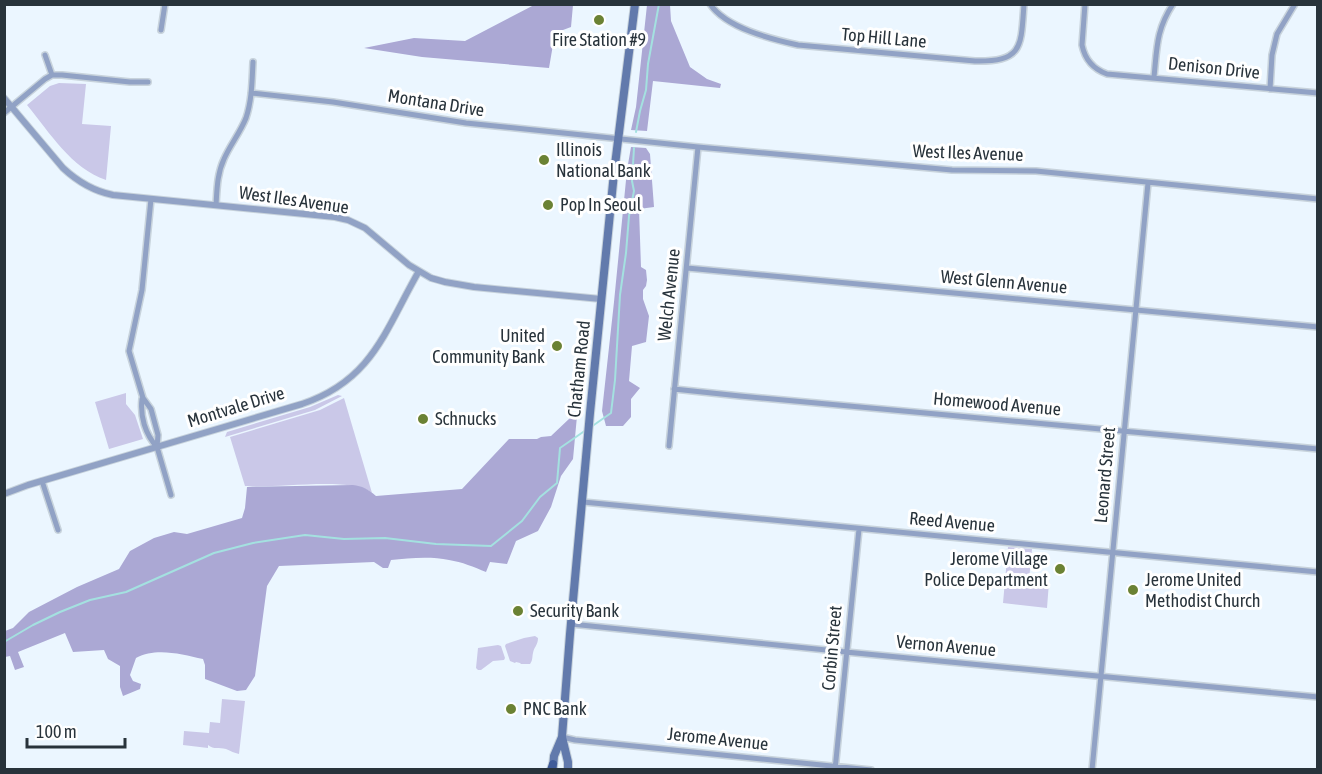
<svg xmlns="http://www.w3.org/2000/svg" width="1322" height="774" viewBox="0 0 1322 774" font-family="'Asap Condensed',sans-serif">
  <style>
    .green { fill: #cac8e8 }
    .forest { fill: #aba8d4 }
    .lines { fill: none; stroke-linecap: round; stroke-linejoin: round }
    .stream { stroke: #a4e1e0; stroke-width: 2 }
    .minor-casing { stroke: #c8d3dc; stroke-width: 8 }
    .tertiary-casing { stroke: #c8d3dc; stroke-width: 8 }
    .secondary-casing { stroke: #c8d3dc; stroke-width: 10 }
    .primary-casing { stroke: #c8d3dc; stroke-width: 10 }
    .minor { stroke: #91a2c5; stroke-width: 5 }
    .tertiary { stroke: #91a2c5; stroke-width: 6 }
    .secondary { stroke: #627aac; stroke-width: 8 }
    .primary { stroke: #405c99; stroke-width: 8 }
    .poi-dot { fill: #6b8234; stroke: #fff; stroke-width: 2 }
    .labels { text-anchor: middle; stroke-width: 6; stroke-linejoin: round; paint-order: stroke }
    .street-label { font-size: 18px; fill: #28333b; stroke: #fff }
    .poi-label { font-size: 18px; fill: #28333b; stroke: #fff; text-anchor: start }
  </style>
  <rect width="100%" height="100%" fill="#ebf6ff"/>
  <path class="green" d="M59 83 86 84 82 124 111 126 106 180C71 168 50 133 27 105L50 86Z
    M126 393V404L135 415 143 439 109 449 95 402Z
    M338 395 342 396 315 410 225 437 227 432 310 407Z
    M344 398 372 493C353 476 274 489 245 486L230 437 320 410Z
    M1008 547 1032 549 1029 580 1049 582 1047 608 1003 603Z
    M535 636 538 638C538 645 534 647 533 653 532 657 533 660 530 664H521L520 663 516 662 515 663 510 661 505 646 506 644 524 638Z
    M498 645 501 646 505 658 504 660 493 661 481 670H478L476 668 478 648Z
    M222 699 245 701 239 754C234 753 231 751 226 749 219 747 214 750 208 745V748L183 745 184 731 209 733 210 722 220 723Z"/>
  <path class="forest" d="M536 4 573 5 571 27 555 33 549 68 422 57 364 48 414 38 465 41Z
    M647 5H670L671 21 690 67 707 79 721 84 720 88 653 81 647 131 631 130 636 107Z
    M631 147 646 148 650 154 654 207 639 209 641 267 646 270 647 280 646 286 643 290V299L649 316 646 342 632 346 629 381 640 388 631 399V417L623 426H606L602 411 614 302 627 170Z
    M577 416 573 459 561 476 551 507 538 531 516 541 507 564 490 562 486 572C474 567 462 562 449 560 431 556 409 558 391 560L388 568H383L374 562 279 566 267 586 255 676 246 690 237 691 205 679V665L203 659C181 654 156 647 136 658L130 675 133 681 141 684 140 689 123 696 120 687V666L108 659 104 650 73 652 65 633 18 652 24 667 15 670 10 656 5 657V631L13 628 29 612 77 587 119 569 130 551 154 538 174 532 187 534 242 518 245 508 247 487 353 485C362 486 368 489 376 496L462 489 509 439H537L541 437 551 436 570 418Z"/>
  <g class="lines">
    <path class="stream" d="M636 132 640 111 646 90 648 64 659 4
      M591 427 611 413 615 380 620 295 626 253 629 216 634 191 632 181 634 148
      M4 642 33 625 60 612 90 600 126 592 214 553 253 543 305 535 344 539 385 538 436 544 491 546 522 521 540 497 557 483 560 448 586 430"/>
    <g class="minor-casing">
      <path id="minor" d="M710 4C726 28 771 39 798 45L975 61C1023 62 1021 47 1024 4
        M1085 4 1082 45C1085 60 1093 69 1107 74L1318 93
        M161 30 165 4
        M45 55 52 75
        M1154 77C1157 48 1156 30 1173 4
        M1270 89 1272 55 1277 34 1295 4
        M251 93 333 102 466 123 698 147 952 170 1036 171 1318 199
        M4 113 45 79 52 75H62L130 82H148
        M151 199 142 290 129 351 143 398 151 409 158 435 157 447 171 495
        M216 205C217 190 217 174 224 159 230 145 240 133 246 118 252 100 252 81 253 62
        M687 268 1318 327
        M674 389 740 396 1318 449
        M142 399C140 416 145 434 157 447
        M669 446 698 147
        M42 481 58 530
        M583 502 1318 572
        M571 624 856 653 1318 697
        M562 737 575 740 871 770
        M835 770 859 529
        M1092 770 1148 183"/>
    </g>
    <g class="tertiary-casing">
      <path id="tertiary" d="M4 98 63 168C78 182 93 191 113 195L335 217 348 220 365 228 409 265 431 278 445 282 474 287 601 299
        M4 494 28 485 302 404C373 380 385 330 419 271"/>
    </g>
    <g class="secondary-casing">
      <path id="secondary" d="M553 768 554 756 562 737
        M568 770V762L562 737 570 634 590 413 614 173 635 4"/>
    </g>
    <g class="primary-casing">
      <path id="primary" d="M551 770 553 764"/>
    </g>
    <use href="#minor" class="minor"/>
    <use href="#tertiary" class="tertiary"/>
    <use href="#secondary" class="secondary"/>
    <use href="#primary" class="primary"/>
  </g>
  <g class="poi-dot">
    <circle cx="599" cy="20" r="6"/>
    <circle cx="544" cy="160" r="6"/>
    <circle cx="548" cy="205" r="6"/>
    <circle cx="557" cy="346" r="6"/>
    <circle cx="423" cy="419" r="6"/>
    <circle cx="1060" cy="569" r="6"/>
    <circle cx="1133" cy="590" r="6"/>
    <circle cx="518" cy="611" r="6"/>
    <circle cx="511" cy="709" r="6"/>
  </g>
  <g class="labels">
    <g class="street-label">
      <text transform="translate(884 38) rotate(5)" y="6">Top Hill Lane</text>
      <text transform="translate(1214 68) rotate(6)" y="6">Denison Drive</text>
      <text transform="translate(436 103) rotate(9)" y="6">Montana Drive</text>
      <text transform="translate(968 153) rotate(2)" y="6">West Iles Avenue</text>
      <text transform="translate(294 200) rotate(8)" y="6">West Iles Avenue</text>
      <text transform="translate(1004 282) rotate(5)" y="6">West Glenn Avenue</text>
      <text transform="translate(669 295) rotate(-84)" y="6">Welch Avenue</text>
      <text transform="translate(579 369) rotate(-84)" y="6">Chatham Road</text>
      <text transform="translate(997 404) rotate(5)" y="6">Homewood Avenue</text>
      <text transform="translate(236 407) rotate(-17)" y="6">Montvale Drive</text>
      <text transform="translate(1105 475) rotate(-85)" y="6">Leonard Street</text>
      <text transform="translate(952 522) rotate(5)" y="6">Reed Avenue</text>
      <text transform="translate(946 646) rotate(5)" y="6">Vernon Avenue</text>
      <text transform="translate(832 648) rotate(-85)" y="6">Corbin Street</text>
      <text transform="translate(718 739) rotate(6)" y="6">Jerome Avenue</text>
    </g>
    <g class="poi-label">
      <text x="599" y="46" text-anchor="middle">Fire Station #9</text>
      <text x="556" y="156">Illinois<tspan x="556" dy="21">National Bank</tspan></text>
      <text x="560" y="211">Pop In Seoul</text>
      <text x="545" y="342" text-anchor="end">United<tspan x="545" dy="21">Community Bank</tspan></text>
      <text x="435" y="425">Schnucks</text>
      <text x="1048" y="565" text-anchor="end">Jerome Village<tspan x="1048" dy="21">Police Department</tspan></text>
      <text x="1145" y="586">Jerome United<tspan x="1145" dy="21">Methodist Church</tspan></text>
      <text x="530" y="617">Security Bank</text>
      <text x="523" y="715">PNC Bank</text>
    </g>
  </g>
  <rect width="1322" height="774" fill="none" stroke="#28333b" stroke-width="12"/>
  <path d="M27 738v9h98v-9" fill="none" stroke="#28333b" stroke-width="3"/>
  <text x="36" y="738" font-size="18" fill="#28333b" stroke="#ffffff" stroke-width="4.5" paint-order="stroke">100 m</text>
</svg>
